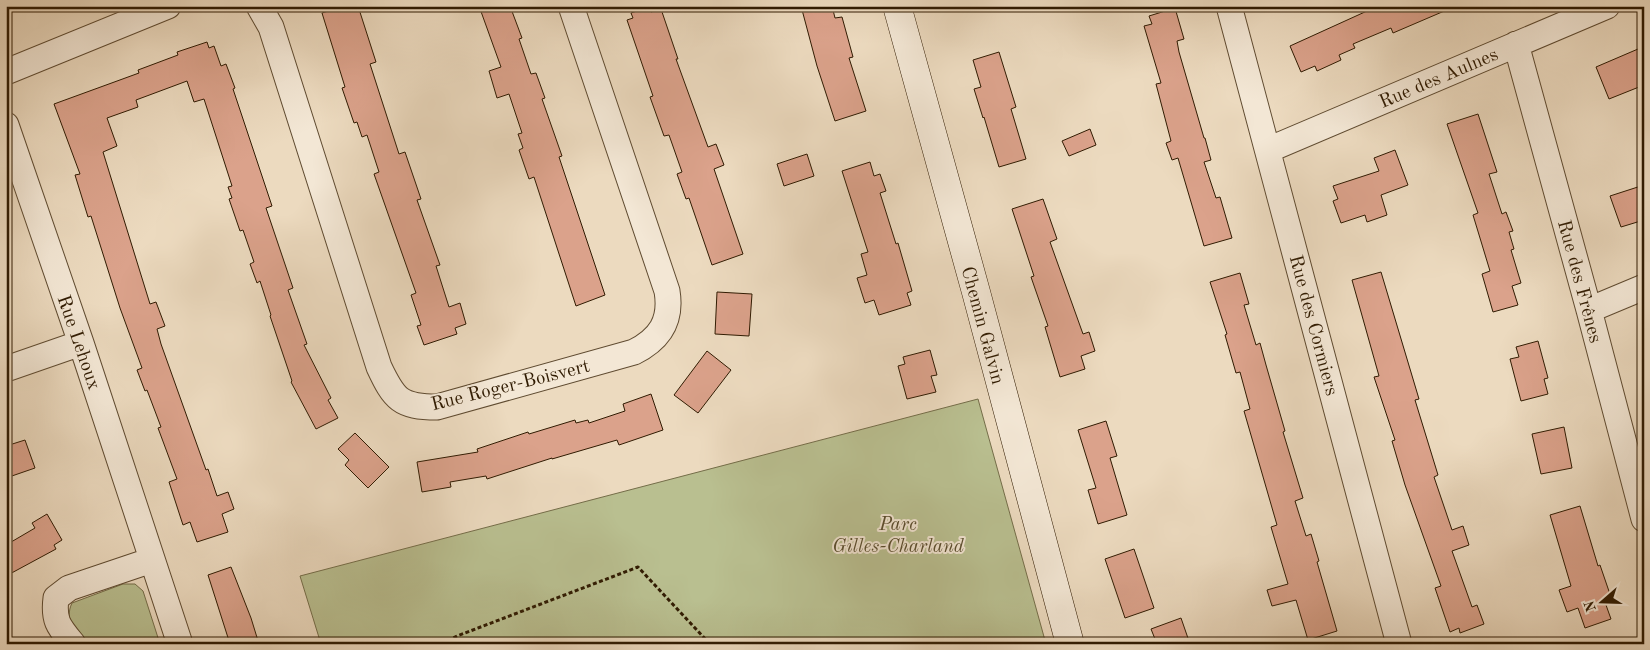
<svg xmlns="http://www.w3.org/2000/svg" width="1650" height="650" viewBox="0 0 1650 650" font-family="'Old Standard TT',serif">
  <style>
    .green { fill: #b9bf90; stroke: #746d49 }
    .building { fill: #dba28b; stroke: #301b02 }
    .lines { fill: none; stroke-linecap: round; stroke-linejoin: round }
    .street-casing { stroke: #5f4b31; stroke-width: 27 }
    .secondary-casing { stroke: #301b02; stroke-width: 29 }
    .path { stroke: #301b02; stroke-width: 3; stroke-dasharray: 4 2.5; stroke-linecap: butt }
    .street { stroke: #f3e7d5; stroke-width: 25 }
    .secondary { stroke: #f3e7d5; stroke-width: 28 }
    .labels { text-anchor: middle; stroke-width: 4; stroke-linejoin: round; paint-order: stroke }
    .street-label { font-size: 19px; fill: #301b02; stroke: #f3e7d5 }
    .park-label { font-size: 19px; font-style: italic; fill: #594c2d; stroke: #f3e7d5 }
  </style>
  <rect width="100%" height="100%" fill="#ecdabf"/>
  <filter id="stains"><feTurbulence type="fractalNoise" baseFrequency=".004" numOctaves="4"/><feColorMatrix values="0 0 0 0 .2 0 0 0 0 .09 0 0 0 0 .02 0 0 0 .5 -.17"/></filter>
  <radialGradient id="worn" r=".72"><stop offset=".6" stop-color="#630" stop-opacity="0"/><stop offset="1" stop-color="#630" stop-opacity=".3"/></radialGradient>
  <path class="green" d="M978 399 1046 644H321L300 576Z
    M123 584H135L143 591 160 644H87C75 631 64 620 72 603Z"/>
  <path class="building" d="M344 6H358L376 62 370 64 399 154 405 152 421 199 417 200 440 265 436 266 449 307 460 303 466 324 455 328 457 334 424 345 417 326 421 325 411 295 416 293 374 174 379 172 367 135 362 137 357 122 354 123 342 88 345 87 322 13Z
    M479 6H510L522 38 519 39 531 74 536 73 545 98 542 99 562 156 559 157 605 295 576 306 534 177 529 179 519 150 523 148 518 134 522 133 509 94 497 98 489 71 501 67Z
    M801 6H832L835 18 842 17 853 57 849 58 866 111 835 121 817 66Z
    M1378 6H1456L1393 33 1391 28 1353 44 1355 48 1339 55 1341 60 1317 71 1315 66 1301 72 1290 46Z
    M649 7 651 12 661 9 678 59H676L708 147 716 144 724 165 714 169 743 254 712 265 689 198 686 199 677 174 682 172 669 135 664 136 650 97 653 96 627 20 633 18 631 13Z
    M1175 8 1184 39 1177 41 1179 52 1204 138H1205L1211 160 1204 162 1216 198 1220 197 1232 238 1204 246 1178 158 1172 160 1166 143 1171 141 1156 84 1161 83 1144 26 1152 24 1149 16Z
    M207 42 209 48 214 46 221 66 226 64 235 88 233 89 272 206 266 208 293 288 288 290 307 344 304 345 331 398 328 400 338 418 316 429 291 382 292 381 270 316 271 315 260 281 257 283 250 264 254 262 243 230 240 231 229 199 232 198 228 187 232 186 204 99 194 102 187 81 136 100 138 107 107 118 117 146 103 152 150 304 156 302 165 326 157 329 161 344 206 470 208 469 217 496 228 492 234 509 222 514 228 532 197 542 190 522 183 525 169 482 177 479 158 428 161 427 147 390 145 391 137 370 142 368 120 308 91 216 88 217 75 175 80 174 54 104 139 73 138 70 178 55 177 52Z
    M1638 49 1644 63V85L1609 99 1596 67Z
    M999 52 1016 107 1011 109 1026 159 999 167 984 117 983 118 974 89 981 87 973 60Z
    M1478 114 1497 172 1489 174 1502 214 1506 212 1513 231 1509 232 1514 249 1511 250 1521 283 1512 286 1518 305 1493 312 1482 274 1490 271 1473 215 1478 213 1447 124Z
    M1090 129 1096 145 1069 156 1062 141Z
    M1395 150 1408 185 1381 195 1387 215 1367 222 1365 215 1341 223 1333 201 1338 199 1333 186 1379 171 1374 158Z
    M807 154 814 176 784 186 777 164Z
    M870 162 874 176 880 174 886 191 880 193 896 244 898 243 912 291 907 293 911 305 879 315 874 300 865 303 857 278 867 275 861 254 868 252 842 171Z
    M1644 185V220L1621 227 1610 196Z
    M1043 199 1057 239 1050 242 1083 334 1089 332 1095 351 1081 356 1085 369 1060 377 1045 327 1048 326 1031 277 1034 276 1012 209Z
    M1381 272 1419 399 1415 400 1438 475 1434 477 1452 530 1463 526 1469 545 1452 551 1472 607 1477 605 1484 624 1460 633 1459 628 1450 632 1435 588 1441 586 1405 485 1392 441 1395 440 1374 377 1379 376 1352 280Z
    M1240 273 1249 304 1244 305 1256 345 1260 343 1266 365 1285 431 1283 432 1303 498 1295 501 1306 536 1311 534 1319 561 1317 562 1337 631 1308 640 1296 600 1272 606 1267 590 1288 584 1271 527 1277 525 1244 411 1250 409 1240 372 1236 373 1225 335 1227 334 1210 282Z
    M717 292 752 294 749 336 715 334Z
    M1538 341 1548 378 1544 379 1548 394 1521 401 1510 359 1519 357 1516 347Z
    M930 350 937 375 931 376 936 392 907 399 898 366 905 364 903 357Z
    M707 351 731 370 698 413 674 395Z
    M651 394 663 430 619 445 617 440 552 459V458L487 479 486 476 450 482 451 487 422 492 417 462 478 452 477 449 528 432 529 434 575 420 576 423 588 420 589 423 625 411 623 404Z
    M1106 421 1117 456 1110 458 1127 515 1098 524 1088 490 1096 488 1078 430Z
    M1564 427 1572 468 1541 474 1532 434Z
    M355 433 389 467 368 488 345 465 349 460 338 449Z
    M25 440 35 468 6 478V446Z
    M1580 506 1598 566 1600 565 1613 603 1606 605 1611 619 1585 628 1578 608 1567 612 1559 590 1571 586 1550 515Z
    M47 514 62 540 54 545 56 549 6 576V545L35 528 32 523Z
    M1134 549 1154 608 1125 618 1105 559Z
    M231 567 251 618 259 644H230L208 575Z
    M1181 618 1190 644H1157L1151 629Z"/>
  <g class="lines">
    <g class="street-casing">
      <path id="street" d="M259 6 271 27 379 367C394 399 400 407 437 407L634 352C660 339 672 321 667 291L571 6
        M1229 6 1399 644
        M1516 44 1589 310 1644 519
        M6 72 168 6
        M6 125 81 343 180 644
        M1268 150 1607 6
        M1589 310 1644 287
        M6 369 81 343
        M73 644C59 627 53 621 56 598L69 588 152 560"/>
    </g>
    <g class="secondary-casing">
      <path id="secondary" d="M897 6 976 292 1070 644"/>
    </g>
    <path class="path" d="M442 644 457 636 638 567 710 644"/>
    <use href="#street" class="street"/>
    <use href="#secondary" class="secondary"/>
  </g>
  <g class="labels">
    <g class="street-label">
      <text transform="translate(1438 77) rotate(-23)" y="7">Rue des Aulnes</text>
      <text transform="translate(1581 281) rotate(75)" y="7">Rue des Frênes</text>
      <text transform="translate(984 325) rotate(75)" y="7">Chemin Galvin</text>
      <text transform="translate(1315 325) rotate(75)" y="7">Rue des Cormiers</text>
      <text transform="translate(80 342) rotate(71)" y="7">Rue Lehoux</text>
      <text transform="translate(510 384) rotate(-14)" y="7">Rue Roger-Boisvert</text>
    </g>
    <g class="park-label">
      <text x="898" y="530">Parc<tspan x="898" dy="22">Gilles-Charland</tspan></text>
    </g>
  </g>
  <rect width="1650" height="650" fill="none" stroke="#ecdabf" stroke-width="25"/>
  <rect x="8" y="8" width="1635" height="635" fill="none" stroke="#301b02" stroke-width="2.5"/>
  <rect x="12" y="12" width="1625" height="625" fill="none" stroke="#301b02"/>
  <g transform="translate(1602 602) rotate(250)" stroke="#f3e7d5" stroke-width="4" paint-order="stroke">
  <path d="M0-4L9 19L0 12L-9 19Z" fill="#301b02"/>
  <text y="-8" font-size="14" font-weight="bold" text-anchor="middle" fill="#301b02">N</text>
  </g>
  <rect width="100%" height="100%" filter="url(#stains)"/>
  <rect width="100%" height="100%" fill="url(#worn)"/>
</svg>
